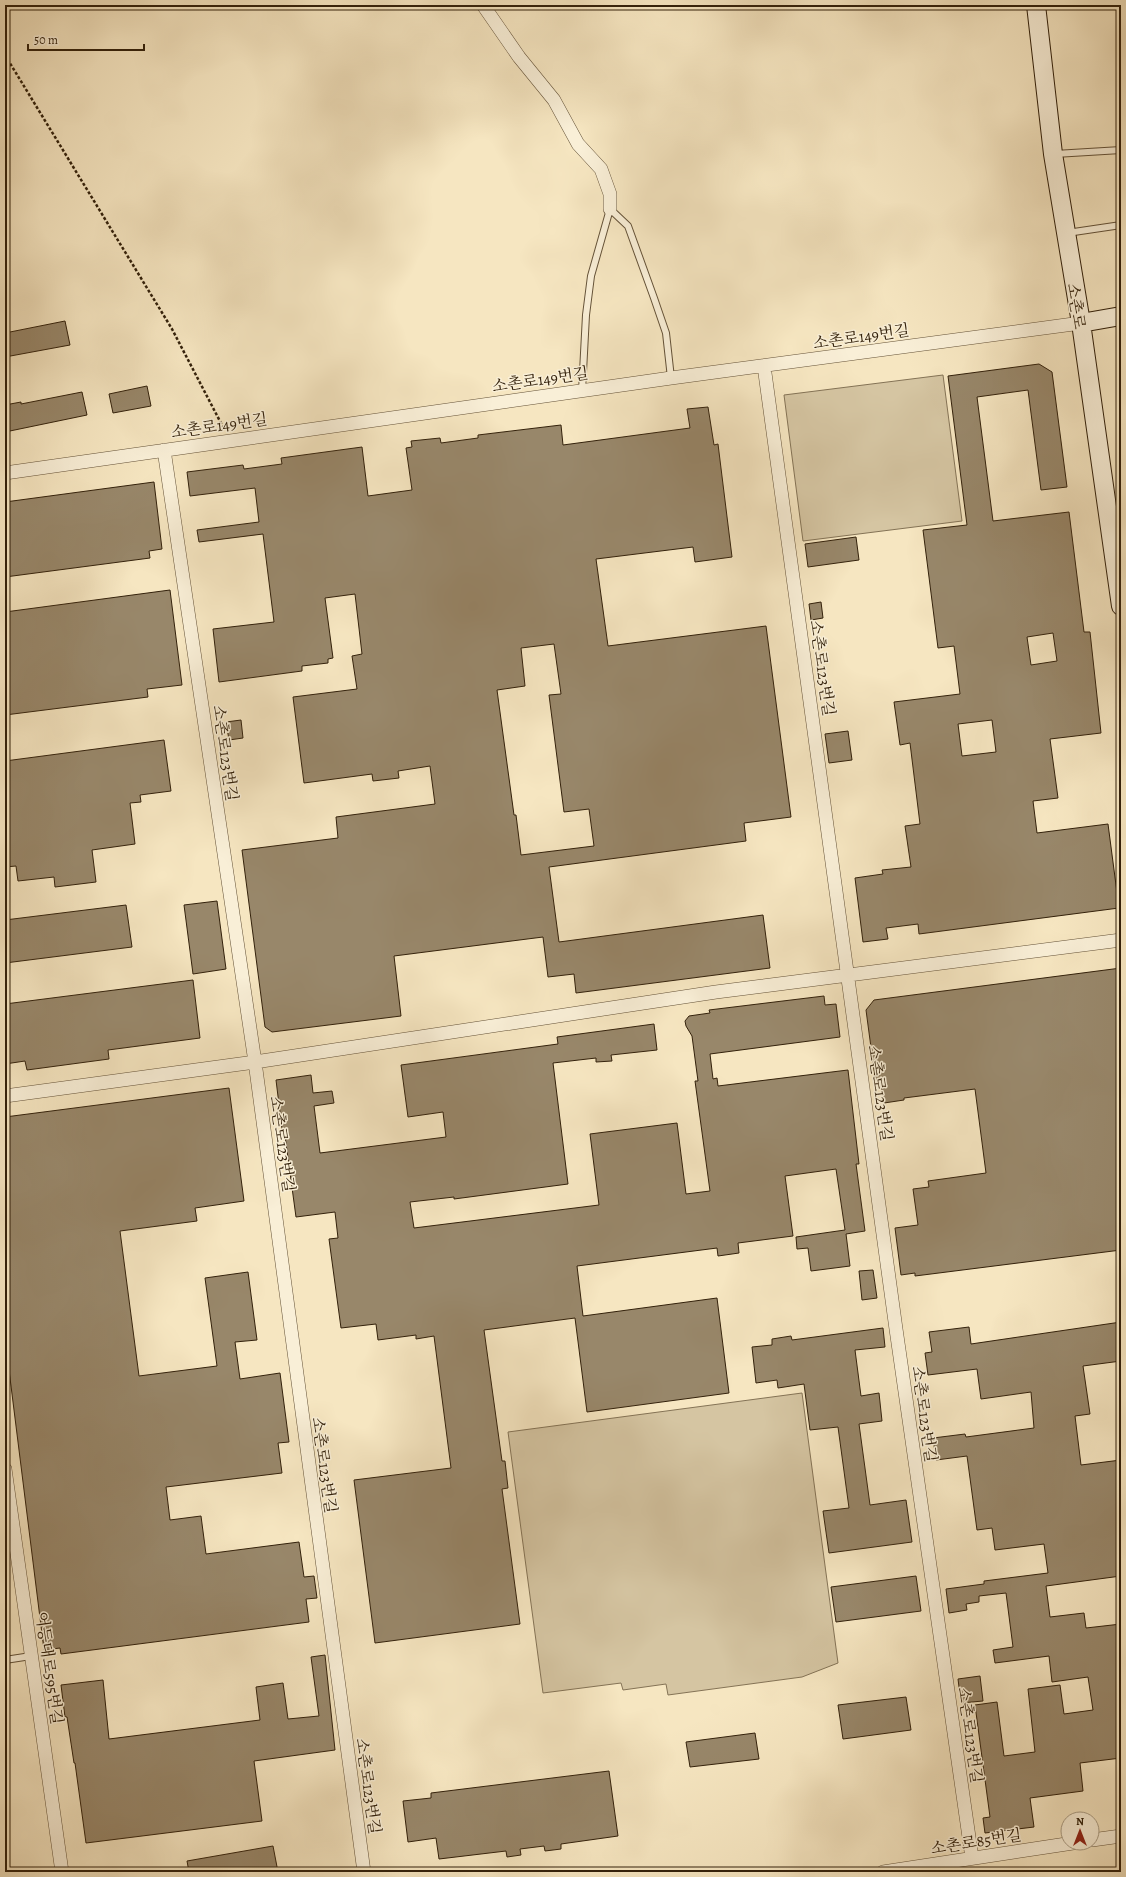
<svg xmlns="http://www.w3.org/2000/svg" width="1126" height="1877" viewBox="0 0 1126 1877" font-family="Alegreya,'Noto Serif KR',serif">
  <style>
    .green { fill: #d5c5a2; stroke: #847356 }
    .building { fill: #98876a; stroke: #33210b; fill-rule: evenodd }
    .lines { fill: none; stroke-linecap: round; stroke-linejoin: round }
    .lane-casing { stroke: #645238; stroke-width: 8 }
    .street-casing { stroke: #645238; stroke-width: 14 }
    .secondary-casing { stroke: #33210b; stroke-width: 20 }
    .path { stroke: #33210b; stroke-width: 2.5; stroke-dasharray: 3 2; stroke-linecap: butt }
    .lane { stroke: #f9efd7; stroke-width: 6 }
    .street { stroke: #f9efd7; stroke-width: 13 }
    .secondary { stroke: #f9efd7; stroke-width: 18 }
    .labels { text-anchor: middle; stroke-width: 3; stroke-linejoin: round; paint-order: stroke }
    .street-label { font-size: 16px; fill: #33210b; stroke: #f9efd7 }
  </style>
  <rect width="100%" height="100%" fill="#f6e6c1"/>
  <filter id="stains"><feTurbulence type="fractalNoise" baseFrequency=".005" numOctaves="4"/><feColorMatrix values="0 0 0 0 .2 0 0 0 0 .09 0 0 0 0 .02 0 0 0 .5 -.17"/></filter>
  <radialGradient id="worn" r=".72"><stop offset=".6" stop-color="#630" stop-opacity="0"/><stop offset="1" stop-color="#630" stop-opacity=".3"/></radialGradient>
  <path class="green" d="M943 375 962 521 803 541 784 395Z
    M802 1393 838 1663 802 1677 668 1695 666 1684 623 1690 621 1683 543 1693 508 1432Z"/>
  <path class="building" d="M65 321 70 345 5 357V333Z
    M1039 364 1052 372 1067 487 1041 490 1028 390 977 397 993 521 1069 512 1084 632H1090L1101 733 1050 739 1058 798 1033 801 1037 833 1108 824 1119 908 919 934 918 924 886 928 888 939 863 942 855 878 883 874 882 870 911 867 905 826 920 824 910 743 900 745 894 702 960 694 954 646 938 648 923 530 967 525 948 376ZM1053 633 1057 661 1031 665 1027 637ZM992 720 996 752 962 756 958 724Z
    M147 386 151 406 113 413 109 394Z
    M82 392 87 415 5 432V405L21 402V404Z
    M708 407 714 445 718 444 732 557 695 562 693 547 596 559 608 646 766 626 791 817 744 823 746 841 549 867 559 942 763 915 770 968 576 993 574 974 548 977 543 937 394 956 401 1016 272 1032 265 1027 242 850 338 838 336 817 435 804 430 766 398 771 399 778 373 781 372 774 304 783 293 697 357 689 352 656 362 654 355 594 325 598 333 658 328 659V663L302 666V671L219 682 213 629 274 622 263 534 199 542 197 530 259 522 255 488 190 496 187 472 243 465 244 469 282 464 281 458 362 447 368 496 412 490 406 448 412 447 411 441 440 438 441 443 478 438V435L561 425 563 445 690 428 687 409ZM554 644 561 694 549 695 564 812 589 809 594 846 521 855 516 815H514L497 690 525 686 521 648Z
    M154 482 162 549 149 551 150 558 5 577V502Z
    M856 537 859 560 808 567 805 544Z
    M170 590 182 685 147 689 148 697 5 715V612Z
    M821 602 823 618 811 620 809 604Z
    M241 720 243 738 229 740 226 722Z
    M848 731 852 760 829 763 825 734Z
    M164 740 171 791 140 795 141 802 130 803 135 844 92 850 96 882 55 887 54 877 18 881 16 866 5 867V761Z
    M217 901 226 969 193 974 184 905Z
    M126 905 132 947 5 963V920Z
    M1121 968V1250L915 1276V1273L901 1275 895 1228 918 1225 913 1189 929 1187 928 1181 986 1173 975 1089 904 1098V1100L884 1103 881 1084 876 1085 866 1010 874 1000Z
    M193 980 200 1038 108 1050 109 1059 27 1070 25 1061 5 1064V1004Z
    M824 996 825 1005 836 1004 840 1037 710 1054 713 1079 717 1078 718 1086 848 1070 859 1164H856L865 1231 846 1234 850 1266 811 1271 808 1248 797 1249 796 1237 845 1230 836 1169 785 1176 793 1236 738 1243 739 1253 718 1256 717 1248 577 1266 583 1316 717 1298 729 1393 587 1412 575 1318 484 1330 502 1461H505L508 1488 502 1489 520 1624 375 1643 354 1480 451 1468 434 1336 416 1339V1335L378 1340 376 1324 341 1328 329 1239 338 1238 335 1212 296 1217 285 1136 283 1137 276 1080 311 1075 313 1093 332 1091 334 1103 314 1106 320 1153 446 1137 443 1112 408 1117 401 1065 558 1044 557 1037 654 1024 657 1050 611 1055 612 1061 596 1062V1058L553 1063 568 1184 454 1199V1197L410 1202 414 1228 599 1205 590 1134 677 1123 686 1194 710 1191 695 1081H698L692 1036 686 1026 685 1021 689 1016 710 1013 709 1010Z
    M229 1088 244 1201 195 1208 197 1221 120 1231 139 1376 217 1366 205 1278 248 1272 257 1340 235 1342 240 1379 280 1373 289 1442 278 1443 282 1473 166 1487 170 1520 201 1516 206 1554 299 1542 304 1577 314 1576 317 1598 306 1599 309 1622 61 1654 60 1648 44 1650 5 1338V1117Z
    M873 1270 877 1298 862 1300 859 1271Z
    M1121 1322V1361L1083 1366 1090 1414 1075 1416 1081 1465 1121 1460V1576L1046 1586 1050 1617 1084 1613 1086 1628 1121 1624V1758L1080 1763 1083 1791 1030 1798 1034 1827 985 1833 983 1818 990 1817 975 1705 997 1702 1004 1756 1035 1752 1028 1689 1060 1685 1064 1714 1093 1710 1088 1677 1052 1682 1049 1656 995 1663 993 1650 1013 1647 1006 1593 979 1596V1602L966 1604 967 1610 949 1613 946 1589 984 1584V1581L1048 1573 1044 1544 995 1550 992 1528 977 1530 967 1456 936 1460 933 1438 965 1434 966 1437 1034 1428 1031 1392 981 1399 977 1369 928 1375 925 1353 932 1352 929 1332 969 1327 971 1344Z
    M883 1328 885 1347 855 1350 861 1396 879 1393 882 1421 859 1424 870 1505 906 1500 912 1542 829 1553 823 1511 849 1508 838 1427 810 1430 804 1384 778 1388 777 1380 756 1383 752 1347 772 1345V1339L791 1336 792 1340Z
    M916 1576 921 1611 836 1622 831 1587Z
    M325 1655 335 1750 254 1761 262 1821 86 1843 75 1763H74L67 1717H65L61 1685 103 1680 109 1739 260 1720 256 1687 283 1683 288 1719 319 1716 311 1657Z
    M980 1676 983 1701 961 1703 958 1679Z
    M906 1697 911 1730 843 1739 838 1705Z
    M755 1733 759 1759 690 1767 686 1742Z
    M609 1771 618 1836 561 1844V1849L545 1851 544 1846 520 1849 521 1855 507 1857 506 1851 439 1859 436 1838 408 1842 403 1801 431 1798V1793Z
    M273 1846 278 1872H189L187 1861Z"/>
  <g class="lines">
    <g class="lane-casing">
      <path id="lane" d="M1055 154 1121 150
        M1067 233 1121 225
        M582 391 586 315 591 276 610 209 628 226 654 298 666 333 671 378
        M5 1660 31 1656"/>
    </g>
    <g class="street-casing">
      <path id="street" d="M483 5 519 57 554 100 578 144 601 169 610 194V209
        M764 366 896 1329 972 1858
        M164 450 255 1062 364 1872
        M5 473 671 378 1081 323
        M5 1096 255 1062 716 992 1121 940
        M5 1469 62 1872
        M1092 1840 1121 1836
        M883 1872 1073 1843"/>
    </g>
    <g class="secondary-casing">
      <path id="secondary" d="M1036 5 1053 154 1081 323 1121 606
        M1081 323 1121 316"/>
    </g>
    <path class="path" d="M5 55 172 329 223 427"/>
    <use href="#lane" class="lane"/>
    <use href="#street" class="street"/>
    <use href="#secondary" class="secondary"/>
  </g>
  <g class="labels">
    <g class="street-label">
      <text transform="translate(1077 306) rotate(81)" y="6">소촌로</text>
      <text transform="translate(861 336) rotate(-8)" y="6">소촌로149번길</text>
      <text transform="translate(540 379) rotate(-8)" y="6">소촌로149번길</text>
      <text transform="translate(219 425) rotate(-8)" y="6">소촌로149번길</text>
      <text transform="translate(823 668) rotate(82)" y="6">소촌로123번길</text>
      <text transform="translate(226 753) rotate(82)" y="6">소촌로123번길</text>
      <text transform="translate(881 1093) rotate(82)" y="6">소촌로123번길</text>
      <text transform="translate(283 1144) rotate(82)" y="6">소촌로123번길</text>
      <text transform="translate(925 1414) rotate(82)" y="6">소촌로123번길</text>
      <text transform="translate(325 1465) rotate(82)" y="6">소촌로123번길</text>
      <text transform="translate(50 1668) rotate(82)" y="6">어등대로595번길</text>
      <text transform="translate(971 1735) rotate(82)" y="6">소촌로123번길</text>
      <text transform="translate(369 1786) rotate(82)" y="6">소촌로123번길</text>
      <text transform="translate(976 1841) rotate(-9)" y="6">소촌로85번길</text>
    </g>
  </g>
  <rect width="1126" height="1877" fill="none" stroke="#f6e6c1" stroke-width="20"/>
  <rect x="6" y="6" width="1114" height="1865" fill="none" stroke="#33210b" stroke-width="2"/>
  <rect x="10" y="10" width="1106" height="1857" fill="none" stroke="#33210b"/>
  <g transform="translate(1080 1831)"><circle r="19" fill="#f9efd7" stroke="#aa9d85"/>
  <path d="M0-3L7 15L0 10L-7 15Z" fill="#8f2418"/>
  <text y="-6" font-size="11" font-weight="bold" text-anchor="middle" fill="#33210b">N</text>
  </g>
  <path d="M28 44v6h116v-6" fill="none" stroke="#33210b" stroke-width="2"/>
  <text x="34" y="44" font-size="12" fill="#33210b" stroke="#f9efd7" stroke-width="3" paint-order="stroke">50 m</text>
  <rect width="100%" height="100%" filter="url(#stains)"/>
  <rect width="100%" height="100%" fill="url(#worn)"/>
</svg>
